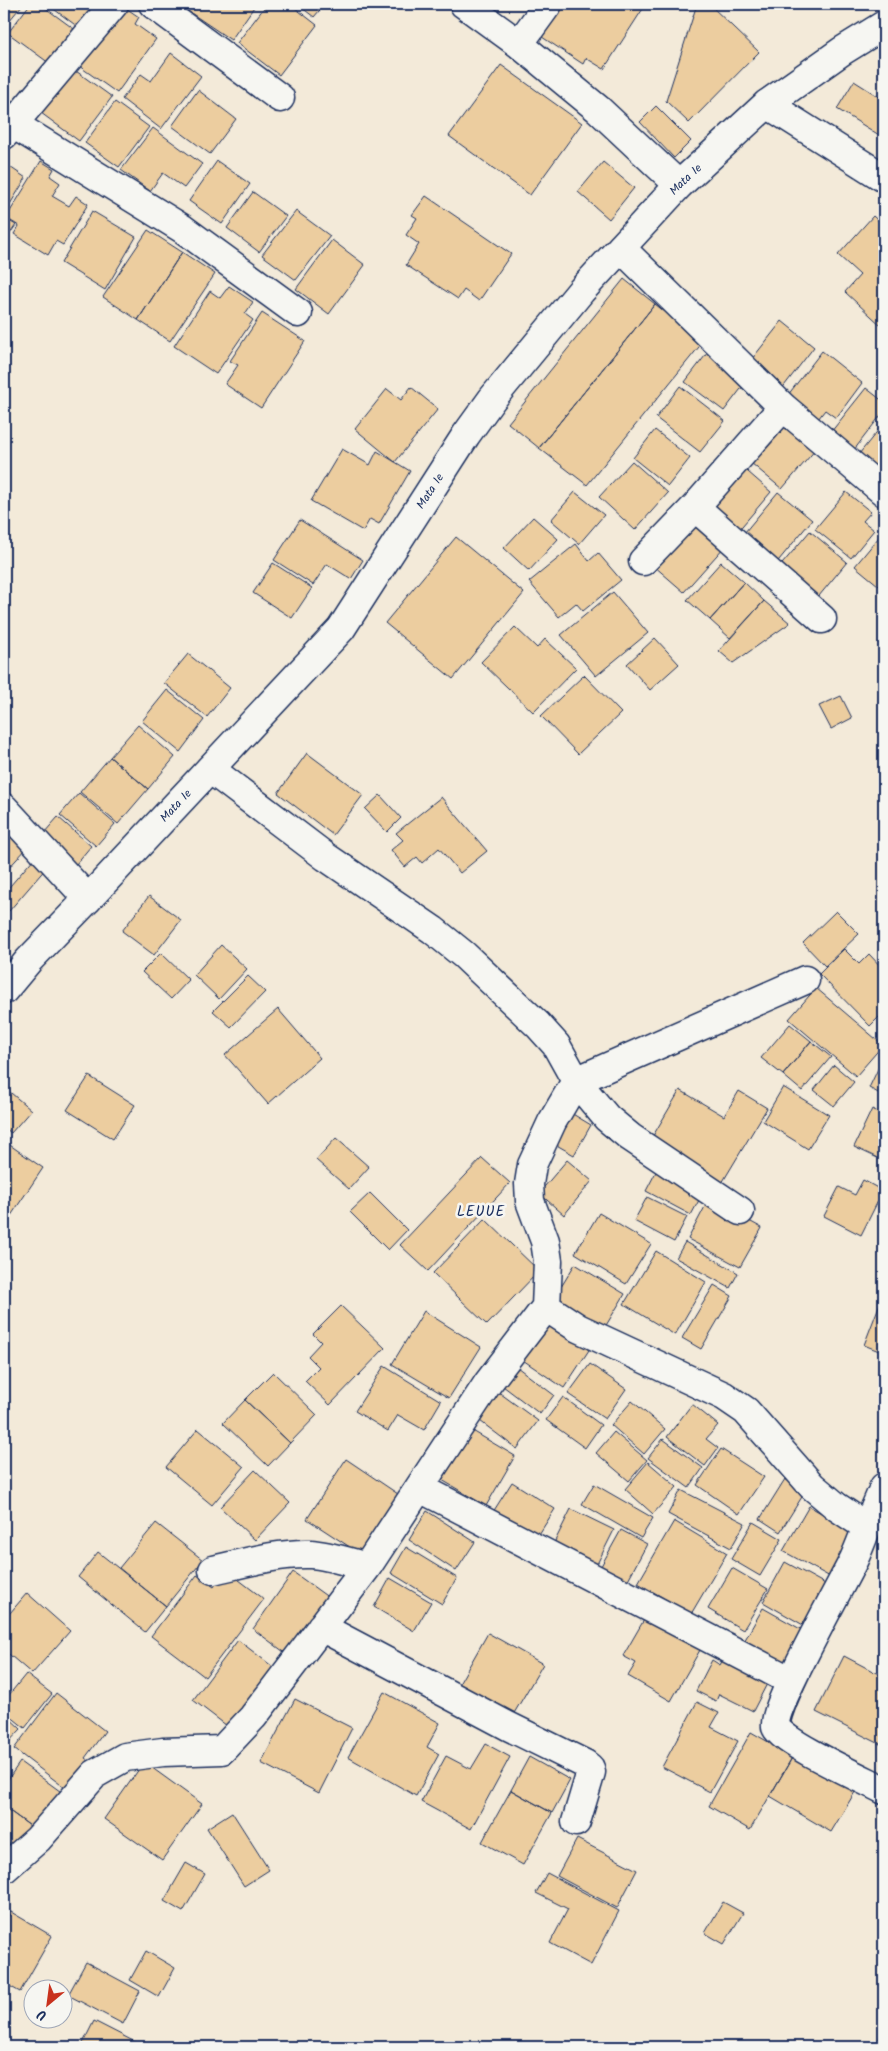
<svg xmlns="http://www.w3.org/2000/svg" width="888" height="2051" viewBox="0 0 888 2051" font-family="Kalam,sans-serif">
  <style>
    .building { fill: #eccd9f; stroke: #1b2f5e }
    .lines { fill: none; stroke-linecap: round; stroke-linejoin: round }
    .minor-casing { stroke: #1b2f5e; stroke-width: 31 }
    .tertiary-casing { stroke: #1b2f5e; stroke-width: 31 }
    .minor { stroke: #f6f6f2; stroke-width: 28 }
    .tertiary { stroke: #f6f6f2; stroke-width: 28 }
    .labels { text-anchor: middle; stroke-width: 5; stroke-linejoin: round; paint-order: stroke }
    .street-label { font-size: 12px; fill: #1b2f5e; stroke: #f6f6f2 }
    .quarter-label { font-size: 15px; letter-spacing: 1px; fill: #1b2f5e; stroke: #f6f6f2 }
  </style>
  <rect width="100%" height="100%" fill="#f3ead9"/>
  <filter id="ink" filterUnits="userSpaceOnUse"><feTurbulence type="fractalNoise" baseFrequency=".02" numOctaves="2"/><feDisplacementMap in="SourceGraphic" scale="10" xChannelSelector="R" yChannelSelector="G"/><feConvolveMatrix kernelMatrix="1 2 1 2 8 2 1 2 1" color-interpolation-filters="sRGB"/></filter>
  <g filter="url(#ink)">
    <path class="building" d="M4 4H23L9 21 4 17Z
      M30 4H40L74 29 49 63 8 33Z
      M47 4H95L78 27Z
      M193 4H256L231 40 188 11Z
      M267 4H290L317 25 279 75 237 43Z
      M297 4H325L314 17Z
      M563 4H646L604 69 586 58 583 64 542 37Z
      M697 4H709L759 52 689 123 666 101Z
      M123 6 139 17 135 24 156 39 117 93 79 66Z
      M171 53 201 76 161 129 122 99 141 74 151 81Z
      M501 65 582 123 530 195 449 136Z
      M69 66 112 97 79 141 37 110Z
      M854 81 884 100V138L837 109Z
      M198 90 236 119 210 154 172 126Z
      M115 102 149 127 119 167 85 143Z
      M656 106 691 141 674 158 640 122Z
      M153 128 202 164 184 188 163 173 150 191 121 170Z
      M41 161 54 169 50 176 60 183 52 196 69 206 76 196 88 204 63 245 56 241 48 255 14 234 19 226 6 218Z
      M217 161 250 184 222 224 189 201Z
      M603 162 634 188 609 219 578 192Z
      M4 163 26 178 4 214Z
      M253 192 286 216 259 252 227 228Z
      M426 196 511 254 479 301 464 290 458 299 406 265 419 244 406 235 417 218 412 215Z
      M92 211 136 237 105 290 61 263Z
      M296 211 330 236 296 280 262 255Z
      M873 216 884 226V328L845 292 860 275 838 255Z
      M4 218 16 225 7 238 4 235Z
      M148 230 182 252 138 320 103 297Z
      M332 240 365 265 329 314 296 289Z
      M182 252 215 274 170 341 138 320Z
      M624 279 655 304 539 448 508 423Z
      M229 286 253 302 245 314 253 320 216 374 174 346 210 291 220 298Z
      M655 304 703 342 587 485 539 448Z
      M262 313 305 341 261 408 225 384 238 365 230 361Z
      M782 321 814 347 781 390 748 364Z
      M822 351 862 383 836 418 825 410 815 423 784 400Z
      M708 352 747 381 724 411 685 382Z
      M680 386 725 421 700 452 656 418Z
      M411 387 438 409 395 462 355 429 387 389 401 400Z
      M866 388 884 402V411L854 450 831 432Z
      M778 418 816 449 782 489 745 458Z
      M884 423V484L859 454Z
      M655 430 690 458 668 486 633 458Z
      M342 449 370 465 377 451 410 471 379 524 370 519 363 531 311 501Z
      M632 461 668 493 635 530 599 497Z
      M740 465 771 492 737 532 706 504Z
      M575 492 604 515 579 544 551 520Z
      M778 492 812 520 774 566 740 538Z
      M846 492 871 512 863 521 874 530 851 558 815 529Z
      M533 517 558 539 529 571 504 548Z
      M300 520 363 560 351 579 327 564 313 585 274 560Z
      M696 520 725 546 684 592 654 566Z
      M810 531 847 562 814 602 777 570Z
      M884 531V590L855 566Z
      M456 537 524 593 453 679 385 623Z
      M576 544 589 561 598 553 621 580 583 611 576 603 559 617 529 582Z
      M721 562 744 582 710 620 687 600Z
      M273 563 312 588 292 618 253 593Z
      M744 582 764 601 730 638 710 620Z
      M613 592 648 633 596 676 561 635Z
      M764 601 790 623 733 663 719 651Z
      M515 627 537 648 545 639 576 668 533 712 481 662Z
      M655 638 679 664 650 690 627 664Z
      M188 654 230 688 207 717 164 683Z
      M584 675 621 713 578 754 541 716Z
      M167 690 204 720 180 752 142 721Z
      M841 696 852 718 831 729 819 706Z
      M138 725 175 757 148 789 110 757Z
      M307 753 363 795 333 835 278 793Z
      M110 757 148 789 118 824 80 792Z
      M79 793 115 824 96 846 60 815Z
      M380 795 401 818 387 832 365 809Z
      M441 797 487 851 460 873 439 848 422 863 417 857 405 867 391 850 403 840 396 833Z
      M58 817 91 846 71 870 37 841Z
      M4 825 28 847 4 873Z
      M35 857 47 867 9 911 4 906V893Z
      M149 896 181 920 154 955 122 931Z
      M836 911 859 934 825 966 803 943Z
      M221 945 247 969 219 999 194 975Z
      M844 949 859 964 869 954 884 970V1012L870 1026 819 974Z
      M161 953 189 980 171 999 142 972Z
      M248 976 265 992 231 1027 213 1011Z
      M816 988 883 1045 856 1076 789 1019Z
      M278 1009 320 1058 268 1104 225 1055Z
      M790 1024 811 1041 783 1075 761 1058Z
      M811 1041 831 1057 802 1091 783 1075Z
      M884 1056V1096L869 1088Z
      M834 1065 854 1082 834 1106 814 1090Z
      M89 1076 135 1105 113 1139 67 1110Z
      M4 1087 31 1110 11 1133 4 1127Z
      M783 1087 829 1115 808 1149 763 1121Z
      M680 1090 724 1116 739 1091 767 1108 719 1188 647 1146Z
      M872 1109 884 1115V1161L854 1147Z
      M571 1113 591 1125 574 1155 553 1143Z
      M336 1138 369 1167 349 1189 316 1160Z
      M4 1141 43 1168 4 1226Z
      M482 1158 510 1183 428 1271 400 1245Z
      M567 1160 592 1181 564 1215 539 1193Z
      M659 1166 704 1191 691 1215 646 1191Z
      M863 1180 883 1191 861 1235 824 1216 839 1187 855 1195Z
      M370 1193 407 1230 388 1250 350 1212Z
      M647 1197 687 1217 674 1242 634 1221Z
      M709 1199 762 1228 740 1267 688 1239Z
      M599 1213 651 1244 626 1284 575 1253Z
      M485 1219 539 1271 487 1325 433 1273Z
      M685 1242 738 1273 730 1288 676 1258Z
      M656 1251 706 1282 675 1335 624 1304Z
      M575 1264 625 1294 602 1332 552 1302Z
      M714 1285 732 1296 701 1349 682 1338Z
      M884 1293V1353L864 1345Z
      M341 1306 385 1348 330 1405 305 1381 319 1367 308 1356 321 1342 313 1334Z
      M424 1311 481 1347 449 1398 392 1364Z
      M539 1316 589 1350 564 1388 514 1354Z
      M509 1361 554 1395 540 1414 495 1380Z
      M590 1364 626 1389 605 1419 568 1394Z
      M384 1366 441 1401 424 1430 398 1415 388 1431 355 1411Z
      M273 1372 317 1415 290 1443 245 1400Z
      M497 1391 538 1421 517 1449 476 1418Z
      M563 1397 601 1425 585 1448 546 1420Z
      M245 1400 290 1443 268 1466 223 1423Z
      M632 1401 665 1429 644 1454 611 1425Z
      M692 1404 718 1425 706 1439 718 1448 705 1466 667 1437Z
      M198 1429 244 1467 212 1505 166 1467Z
      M471 1430 515 1456 486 1506 442 1480Z
      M614 1432 647 1460 629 1481 596 1453Z
      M663 1439 703 1468 689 1488 648 1458Z
      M721 1449 764 1477 739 1514 697 1485Z
      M346 1459 398 1494 359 1553 307 1519Z
      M648 1462 677 1487 653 1514 625 1489Z
      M255 1470 290 1503 255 1540 220 1507Z
      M785 1479 805 1492 780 1532 760 1519Z
      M512 1482 555 1509 536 1539 493 1512Z
      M594 1484 653 1518 641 1538 582 1504Z
      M681 1490 745 1523 731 1548 668 1514Z
      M809 1506 857 1534 832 1578 783 1551Z
      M571 1509 614 1530 595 1568 552 1547Z
      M427 1511 475 1542 456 1571 409 1540Z
      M674 1521 727 1553 691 1614 638 1583Z
      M753 1522 782 1539 760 1576 731 1559Z
      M156 1523 203 1560 166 1606 119 1568Z
      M621 1530 647 1544 623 1589 596 1575Z
      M406 1547 457 1578 442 1604 391 1573Z
      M98 1552 166 1606 145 1632 78 1577Z
      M785 1562 827 1585 805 1626 763 1602Z
      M732 1568 768 1589 743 1630 708 1609Z
      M226 1570 264 1599 205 1677 151 1636 197 1575 214 1587Z
      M293 1572 336 1603 295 1660 253 1629Z
      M390 1578 431 1602 414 1631 374 1607Z
      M27 1593 70 1631 32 1674 4 1650V1620Z
      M763 1608 804 1631 783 1669 742 1645Z
      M645 1618 700 1650 671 1701 628 1676 636 1663 623 1656Z
      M488 1633 543 1664 513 1715 459 1684Z
      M238 1640 281 1673 235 1732 193 1700Z
      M726 1654 771 1676 753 1711 719 1694 716 1701 696 1691 712 1660 720 1665Z
      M844 1656 884 1677V1746L816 1712Z
      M26 1674 52 1694 25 1728 4 1711V1701Z
      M384 1692 440 1723 427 1747 439 1754 416 1796 348 1757Z
      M56 1693 105 1731 85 1758 95 1766 73 1794 14 1749Z
      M295 1699 352 1728 319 1793 261 1763Z
      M697 1702 719 1713 711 1727 738 1741 710 1792 662 1767Z
      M4 1713 21 1729 4 1747Z
      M751 1732 793 1756 750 1830 709 1806Z
      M486 1744 510 1757 471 1829 421 1802 446 1756 471 1769Z
      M793 1756 855 1792 831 1832 770 1796Z
      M529 1757 570 1780 552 1813 511 1790Z
      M20 1762 64 1794 37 1831 4 1807V1785Z
      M144 1762 202 1804 162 1860 104 1819Z
      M511 1790 552 1813 523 1865 482 1842Z
      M4 1807 37 1831 20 1854 4 1842Z
      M232 1812 269 1870 244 1886 207 1828Z
      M577 1839 637 1870 617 1908 557 1876Z
      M186 1863 205 1874 183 1912 164 1901Z
      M547 1873 619 1911 591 1965 550 1943 568 1909 536 1893Z
      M723 1902 743 1913 724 1944 705 1933Z
      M4 1908 11 1912 4 1924Z
      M11 1912 52 1936 20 1992 4 1983V1924Z
      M146 1951 175 1968 159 1997 130 1980Z
      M86 1962 140 1991 123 2024 68 1995Z
      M94 2021 141 2045 140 2047H81Z
      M884 2027V2047H876Z"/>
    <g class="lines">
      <g class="minor-casing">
        <path id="minor" d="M153 4 280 98
          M464 4 519 44 598 109 679 185
          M519 44 548 4
          M767 104 884 178
          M13 124 183 229 298 313
          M4 135 114 4
          M621 248 783 407 884 492
          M695 507 822 619
          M643 561 695 507 783 407
          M210 769 326 857 433 930 464 955 538 1025 556 1045 576 1081 607 1118 630 1137 740 1211
          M4 808 88 899
          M546 1307 578 1328 724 1396 746 1411 812 1486 837 1507 867 1527C863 1537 859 1548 854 1559 842 1584 771 1709 776 1727 781 1742 867 1781 884 1790
          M420 1488 791 1681
          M867 1527 884 1487
          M213 1570C244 1563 278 1553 310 1554 329 1555 348 1562 367 1567
          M321 1627 508 1726 585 1764 590 1768 591 1772 576 1822
          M4 1869 38 1839 95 1774 125 1757 163 1752 222 1750 253 1717 367 1567 488 1383 546 1307 548 1261 545 1241 530 1201 529 1184 532 1165 552 1122 576 1081 805 980"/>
      </g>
      <g class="tertiary-casing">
        <g id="tertiary">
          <path id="s1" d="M4 990 29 960 88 899 341 629 466 435 492 399 581 291 679 185 767 104 842 51 884 25"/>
        </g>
      </g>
      <use href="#minor" class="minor"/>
      <use href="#tertiary" class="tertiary"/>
    </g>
  </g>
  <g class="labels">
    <g class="street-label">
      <text dy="4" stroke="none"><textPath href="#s1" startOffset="1062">Mata Ie</textPath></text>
      <text dy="4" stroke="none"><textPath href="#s1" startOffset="658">Mata Ie</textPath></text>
      <text dy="4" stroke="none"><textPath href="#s1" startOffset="252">Mata Ie</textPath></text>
    </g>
    <g class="quarter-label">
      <text x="481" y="1216">LEUUE</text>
    </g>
  </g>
  <rect width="888" height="2051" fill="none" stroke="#f6f6f2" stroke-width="20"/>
  <rect x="10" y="10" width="868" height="2031" fill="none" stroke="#1b2f5e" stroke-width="2" filter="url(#ink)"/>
  <g transform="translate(48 2004) rotate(209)"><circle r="24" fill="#f6f6f2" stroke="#9ea6b7"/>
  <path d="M0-4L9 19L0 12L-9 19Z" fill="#c8321e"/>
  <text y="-8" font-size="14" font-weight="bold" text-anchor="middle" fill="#1b2f5e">U</text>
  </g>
</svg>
